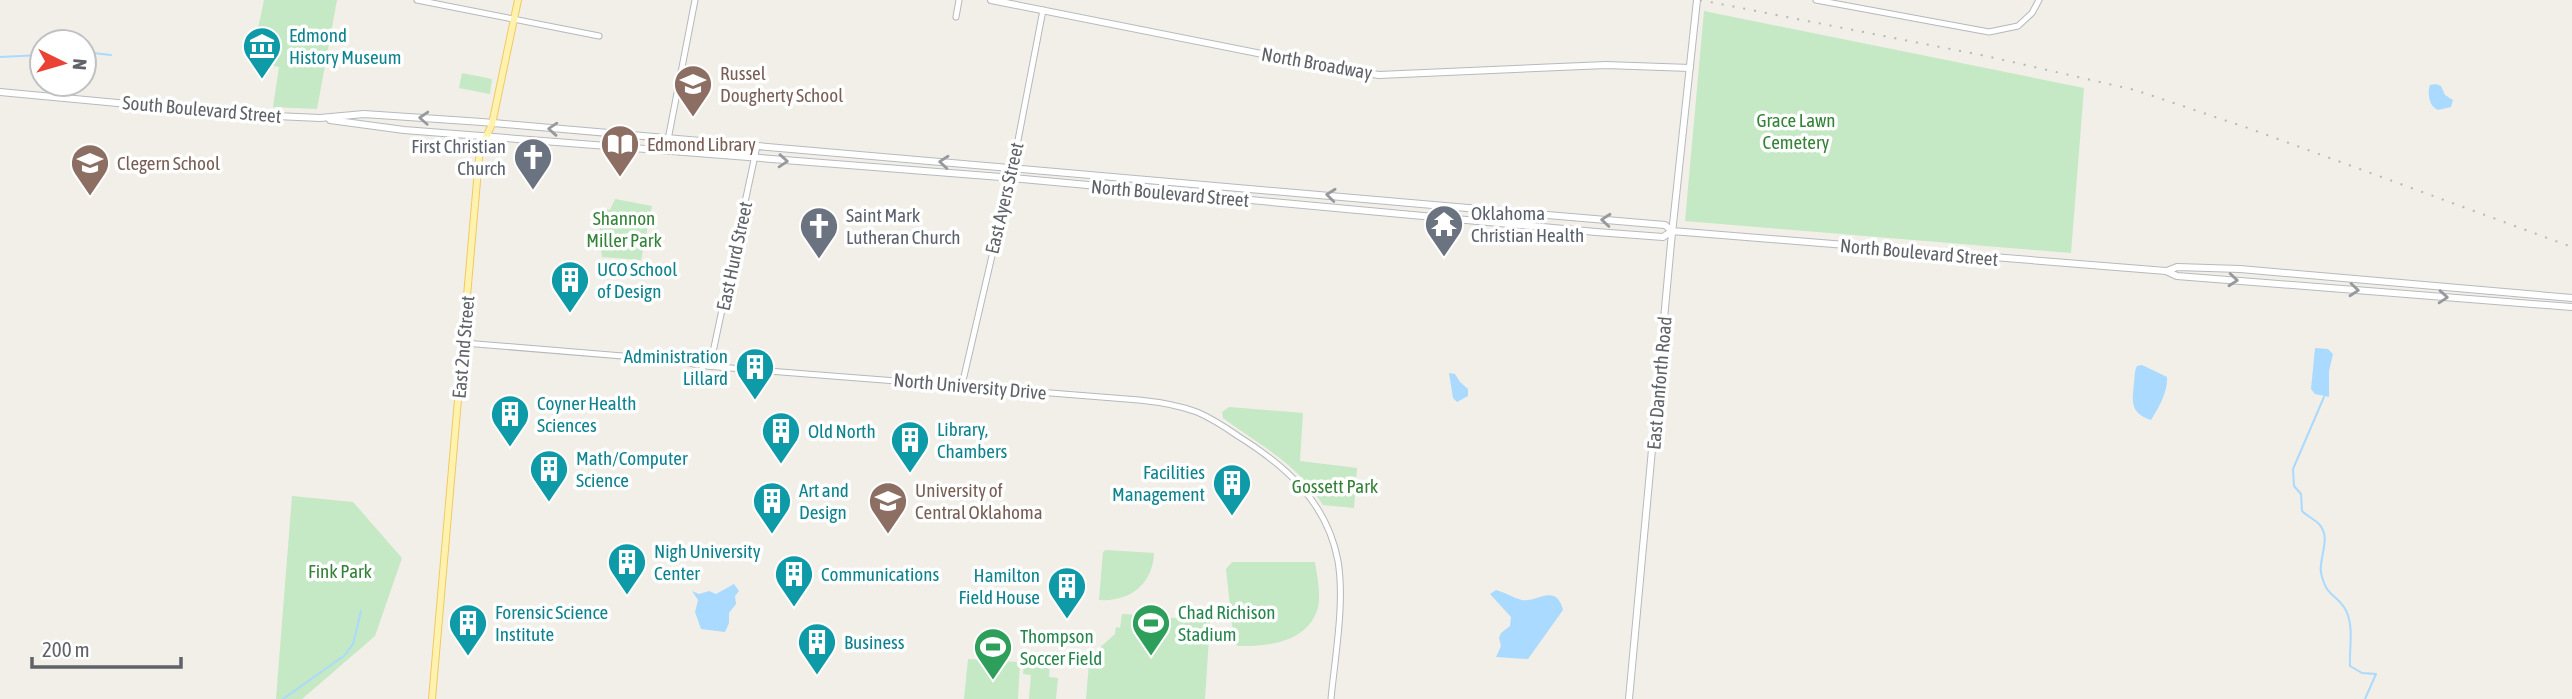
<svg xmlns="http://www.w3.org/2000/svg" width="2572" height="699" viewBox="0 0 2572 699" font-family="'Asap Condensed',sans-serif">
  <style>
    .green { fill: #c5e8c5 }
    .water { fill: #aadaff }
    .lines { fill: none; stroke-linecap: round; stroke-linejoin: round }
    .stream { stroke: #aadaff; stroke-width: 2 }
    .tertiary-casing { stroke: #b5b8bc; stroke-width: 7 }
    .secondary-casing { stroke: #b6babf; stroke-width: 8 }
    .primary-casing { stroke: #f2c960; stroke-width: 8 }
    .tertiary { stroke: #fff; stroke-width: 5 }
    .secondary { stroke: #fff; stroke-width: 6 }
    .primary { stroke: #fff2af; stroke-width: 6 }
    .rail { stroke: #b6b7b8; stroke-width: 2; stroke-dasharray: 2 9; stroke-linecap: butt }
    .oneway { stroke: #979a9d }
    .labels { text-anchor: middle; stroke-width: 7; stroke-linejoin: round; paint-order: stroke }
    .culture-label { font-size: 19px; fill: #0d838f; stroke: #fff; text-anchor: start }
    .street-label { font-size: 19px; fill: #5f6368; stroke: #fff }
    .education-label { font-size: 19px; fill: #785e54; stroke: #fff; text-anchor: start }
    .park-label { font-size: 19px; fill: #348238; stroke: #fff }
    .worship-label { font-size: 19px; fill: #5b616d; stroke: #fff; text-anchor: start }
    .leisure-label { font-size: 19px; fill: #27864d; stroke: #fff; text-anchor: start }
  </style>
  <rect width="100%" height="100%" fill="#f1efe8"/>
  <path class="green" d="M264 0H337L317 109 273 107 279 67 251 62Z
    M1704 11 2084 88 2071 253 1685 221Z
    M462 73 492 79 490 94 459 88Z
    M615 199 652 206 641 260 602 257 601 250 597 247 604 208 610 210Z
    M1229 407 1303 413 1300 461 1357 468 1354 508 1323 505C1296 462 1262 447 1223 418L1222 412Z
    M292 496 353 502 402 558 375 636 302 699H276Z
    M1106 550 1154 553C1153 584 1130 602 1099 600L1103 552Z
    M1232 562H1315C1317 576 1321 593 1318 607 1309 642 1268 647 1238 646L1234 642 1226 569Z
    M1122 614 1155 616 1156 614H1162L1163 617 1210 621 1205 699H1086L1089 663H1094L1095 652 1115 634 1116 627 1120 628Z
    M968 659 1020 662 1018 699H964Z
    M1024 661 1050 663 1049 677 1058 678 1056 699H1029L1031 675 1023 674Z"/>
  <path class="water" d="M2436 84 2441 86 2445 95 2453 100 2451 107 2438 110C2429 107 2427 93 2430 85Z
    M2315 348 2328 349 2333 354 2329 371V397L2315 394 2311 389Z
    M2142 365 2167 377C2168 392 2159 407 2151 420 2130 413 2132 402 2134 383 2135 376 2134 372 2137 366Z
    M1449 373 1455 374 1460 382 1468 389V396L1457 402 1453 398Z
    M734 584 739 591 735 596 736 604 729 613V623L725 632 701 629 695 612 698 600 692 591 699 594 709 591 716 594Z
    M1496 590C1505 592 1513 598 1522 600 1537 603 1556 582 1563 610L1528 659 1496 657 1501 646 1499 638 1501 633 1510 626 1511 617 1490 594Z"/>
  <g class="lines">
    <path class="stream" d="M84 52 111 55
      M0 57 42 55
      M2324 397 2293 469 2294 486 2301 494 2302 511C2307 516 2314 519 2319 524 2333 539 2316 561 2322 577 2328 597 2334 593 2344 607 2355 624 2349 647 2350 666L2362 673 2376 674 2365 699
      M283 699 345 655 353 644 361 611"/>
    <g class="tertiary-casing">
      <path id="tertiary" d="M417 0 599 36
        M1816 0 1989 32 2018 26 2032 13 2039 0
        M956 17 959 0
        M666 150 695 0
        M464 343 671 360 705 366 1139 400C1159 402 1178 405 1197 412 1211 418 1225 427 1238 436 1286 466 1327 502 1338 561 1345 603 1335 656 1331 699
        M710 366 757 146
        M962 385 1014 161 1043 10"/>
    </g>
    <g class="secondary-casing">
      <path id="secondary" d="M991 0 1327 67 1379 75 1606 65 1690 68
        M0 92 235 114 320 118 364 114 482 122 1559 216 1665 225 1672 231 2166 271 2177 276 2572 307
        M330 120 404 130 1001 177 1596 232 1663 237 1672 231
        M2167 271 2177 267 2240 269 2572 298
        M1629 699 1671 243 1697 0"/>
    </g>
    <g class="primary-casing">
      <path id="primary" d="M432 699 479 158 482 146 492 124 518 0"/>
    </g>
    <use href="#tertiary" class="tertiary"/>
    <use href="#secondary" class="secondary"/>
    <use href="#primary" class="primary"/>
    <path class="rail" d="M1700 0 1986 56 2135 90 2248 128 2572 247"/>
  </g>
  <defs><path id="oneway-chevron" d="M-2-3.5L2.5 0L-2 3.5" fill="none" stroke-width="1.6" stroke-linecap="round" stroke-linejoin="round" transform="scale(1.75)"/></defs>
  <g class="oneway">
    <use href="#oneway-chevron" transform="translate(424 118) rotate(-177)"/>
    <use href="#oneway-chevron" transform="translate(553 129) rotate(-176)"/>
    <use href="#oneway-chevron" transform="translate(783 161) rotate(4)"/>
    <use href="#oneway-chevron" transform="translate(944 162) rotate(-175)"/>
    <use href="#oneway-chevron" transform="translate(1331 195) rotate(-174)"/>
    <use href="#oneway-chevron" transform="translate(1606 220) rotate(-175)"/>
    <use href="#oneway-chevron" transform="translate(2233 280) rotate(5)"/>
    <use href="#oneway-chevron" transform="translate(2354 290) rotate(5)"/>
    <use href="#oneway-chevron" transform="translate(2443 297) rotate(4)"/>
  </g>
  <defs>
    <g id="museum-pin" transform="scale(2.0125)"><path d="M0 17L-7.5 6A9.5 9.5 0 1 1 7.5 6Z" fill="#0f9aa8" stroke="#fff"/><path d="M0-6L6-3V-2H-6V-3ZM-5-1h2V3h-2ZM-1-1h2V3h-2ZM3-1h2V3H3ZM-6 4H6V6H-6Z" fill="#fff"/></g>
    <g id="school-pin" transform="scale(2.0125)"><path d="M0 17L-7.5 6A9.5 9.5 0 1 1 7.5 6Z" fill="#8d6e63" stroke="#fff"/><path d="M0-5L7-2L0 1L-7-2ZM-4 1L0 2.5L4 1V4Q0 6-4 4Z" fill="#fff"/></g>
    <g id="library-pin" transform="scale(2.0125)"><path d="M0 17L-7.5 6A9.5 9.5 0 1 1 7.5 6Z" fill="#8d6e63" stroke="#fff"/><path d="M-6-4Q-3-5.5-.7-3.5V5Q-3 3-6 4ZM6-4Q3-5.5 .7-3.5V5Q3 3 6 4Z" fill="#fff"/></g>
    <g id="church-pin" transform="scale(2.0125)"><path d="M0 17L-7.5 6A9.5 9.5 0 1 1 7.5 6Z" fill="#6b7280" stroke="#fff"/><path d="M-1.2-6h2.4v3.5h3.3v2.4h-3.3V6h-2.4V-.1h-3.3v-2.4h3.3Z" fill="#fff"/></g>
    <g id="temple-pin" transform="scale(2.0125)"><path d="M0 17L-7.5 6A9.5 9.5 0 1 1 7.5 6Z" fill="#6b7280" stroke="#fff"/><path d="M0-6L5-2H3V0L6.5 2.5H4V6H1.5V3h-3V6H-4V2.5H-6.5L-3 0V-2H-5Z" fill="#fff"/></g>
    <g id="building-pin" transform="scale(2.0125)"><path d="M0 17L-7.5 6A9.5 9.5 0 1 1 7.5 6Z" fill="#0f9aa8" stroke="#fff"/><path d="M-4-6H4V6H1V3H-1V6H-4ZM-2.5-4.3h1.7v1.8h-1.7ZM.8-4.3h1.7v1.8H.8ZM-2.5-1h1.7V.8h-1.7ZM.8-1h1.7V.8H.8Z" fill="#fff"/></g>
    <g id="university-pin" transform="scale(2.0125)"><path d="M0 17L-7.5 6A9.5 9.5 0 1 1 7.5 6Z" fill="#8d6e63" stroke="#fff"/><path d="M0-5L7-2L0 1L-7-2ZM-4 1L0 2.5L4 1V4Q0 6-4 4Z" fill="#fff"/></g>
    <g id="stadium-pin" transform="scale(2.0125)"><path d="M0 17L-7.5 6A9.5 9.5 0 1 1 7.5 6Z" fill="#2e9e5b" stroke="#fff"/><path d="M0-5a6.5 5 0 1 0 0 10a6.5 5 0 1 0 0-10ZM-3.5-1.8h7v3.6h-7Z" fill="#fff"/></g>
  </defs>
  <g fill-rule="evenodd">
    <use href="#museum-pin" x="262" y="46"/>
    <use href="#school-pin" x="693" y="84"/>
    <use href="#library-pin" x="620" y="144"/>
    <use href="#church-pin" x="533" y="157"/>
    <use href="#school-pin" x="90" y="163"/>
    <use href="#temple-pin" x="1444" y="224"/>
    <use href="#church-pin" x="819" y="226"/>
    <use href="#building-pin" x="570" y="280"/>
    <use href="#building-pin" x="755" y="367"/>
    <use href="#building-pin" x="510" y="414"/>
    <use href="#building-pin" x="781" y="431"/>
    <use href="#building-pin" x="910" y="440"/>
    <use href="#building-pin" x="549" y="469"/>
    <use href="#building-pin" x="1232" y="483"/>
    <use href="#building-pin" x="772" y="501"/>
    <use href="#university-pin" x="888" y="501"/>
    <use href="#building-pin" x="627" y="562"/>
    <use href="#building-pin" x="794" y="574"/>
    <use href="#building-pin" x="1067" y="586"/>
    <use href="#building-pin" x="468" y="623"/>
    <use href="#stadium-pin" x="1151" y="623"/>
    <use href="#building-pin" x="817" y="642"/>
    <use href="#stadium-pin" x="993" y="647"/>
  </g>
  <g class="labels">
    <g class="culture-label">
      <text x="289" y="42">Edmond<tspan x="289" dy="22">History Museum</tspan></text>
      <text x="597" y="276">UCO School<tspan x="597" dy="22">of Design</tspan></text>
      <text x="728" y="363" text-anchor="end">Administration<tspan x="728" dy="22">Lillard</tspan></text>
      <text x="537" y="410">Coyner Health<tspan x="537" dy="22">Sciences</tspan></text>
      <text x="937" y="436">Library,<tspan x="937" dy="22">Chambers</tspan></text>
      <text x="808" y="438">Old North</text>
      <text x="576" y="465">Math/Computer<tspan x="576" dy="22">Science</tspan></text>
      <text x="1205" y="479" text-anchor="end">Facilities<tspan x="1205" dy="22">Management</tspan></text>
      <text x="799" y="497">Art and<tspan x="799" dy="22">Design</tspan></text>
      <text x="654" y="558">Nigh University<tspan x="654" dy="22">Center</tspan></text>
      <text x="821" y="581">Communications</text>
      <text x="1040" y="582" text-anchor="end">Hamilton<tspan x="1040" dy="22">Field House</tspan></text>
      <text x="495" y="619">Forensic Science<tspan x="495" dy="22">Institute</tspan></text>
      <text x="844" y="649">Business</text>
    </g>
    <g class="street-label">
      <text transform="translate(1317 63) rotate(10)" y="7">North Broadway</text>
      <text transform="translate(202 109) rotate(5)" y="7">South Boulevard Street</text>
      <text transform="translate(1170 193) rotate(5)" y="7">North Boulevard Street</text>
      <text transform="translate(1004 198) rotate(-77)" y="7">East Ayers Street</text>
      <text transform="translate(1919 252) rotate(5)" y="7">North Boulevard Street</text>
      <text transform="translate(734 256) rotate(-78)" y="7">East Hurd Street</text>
      <text transform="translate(463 347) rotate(-85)" y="7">East 2nd Street</text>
      <text transform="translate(1659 383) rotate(-85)" y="7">East Danforth Road</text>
      <text transform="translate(970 386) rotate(5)" y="7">North University Drive</text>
    </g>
    <g class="education-label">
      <text x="720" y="80">Russel<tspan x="720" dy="22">Dougherty School</tspan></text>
      <text x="647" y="151">Edmond Library</text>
      <text x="117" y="170">Clegern School</text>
      <text x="915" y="497">University of<tspan x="915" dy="22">Central Oklahoma</tspan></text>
    </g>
    <g class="park-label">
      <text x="1796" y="127">Grace Lawn<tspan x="1796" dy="22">Cemetery</tspan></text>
      <text x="624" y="225">Shannon<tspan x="624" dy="22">Miller Park</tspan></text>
      <text x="1335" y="493">Gossett Park</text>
      <text x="340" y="578">Fink Park</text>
    </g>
    <g class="worship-label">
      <text x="506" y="153" text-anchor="end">First Christian<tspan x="506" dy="22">Church</tspan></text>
      <text x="1471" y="220">Oklahoma<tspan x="1471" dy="22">Christian Health</tspan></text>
      <text x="846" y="222">Saint Mark<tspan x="846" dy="22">Lutheran Church</tspan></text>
    </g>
    <g class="leisure-label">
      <text x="1178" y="619">Chad Richison<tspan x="1178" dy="22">Stadium</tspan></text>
      <text x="1020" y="643">Thompson<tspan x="1020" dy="22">Soccer Field</tspan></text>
    </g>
  </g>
  <g transform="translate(63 63) rotate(95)"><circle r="33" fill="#ffffff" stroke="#bfc1c3" stroke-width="2"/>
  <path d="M0-5L12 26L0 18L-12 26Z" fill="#ea4335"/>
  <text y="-10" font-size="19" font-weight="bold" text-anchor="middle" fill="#5f6368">N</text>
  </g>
  <path d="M32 657v10h149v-10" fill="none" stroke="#5f6368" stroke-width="3.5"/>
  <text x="42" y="657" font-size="21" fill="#5f6368" stroke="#ffffff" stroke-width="5" paint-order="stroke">200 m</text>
</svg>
